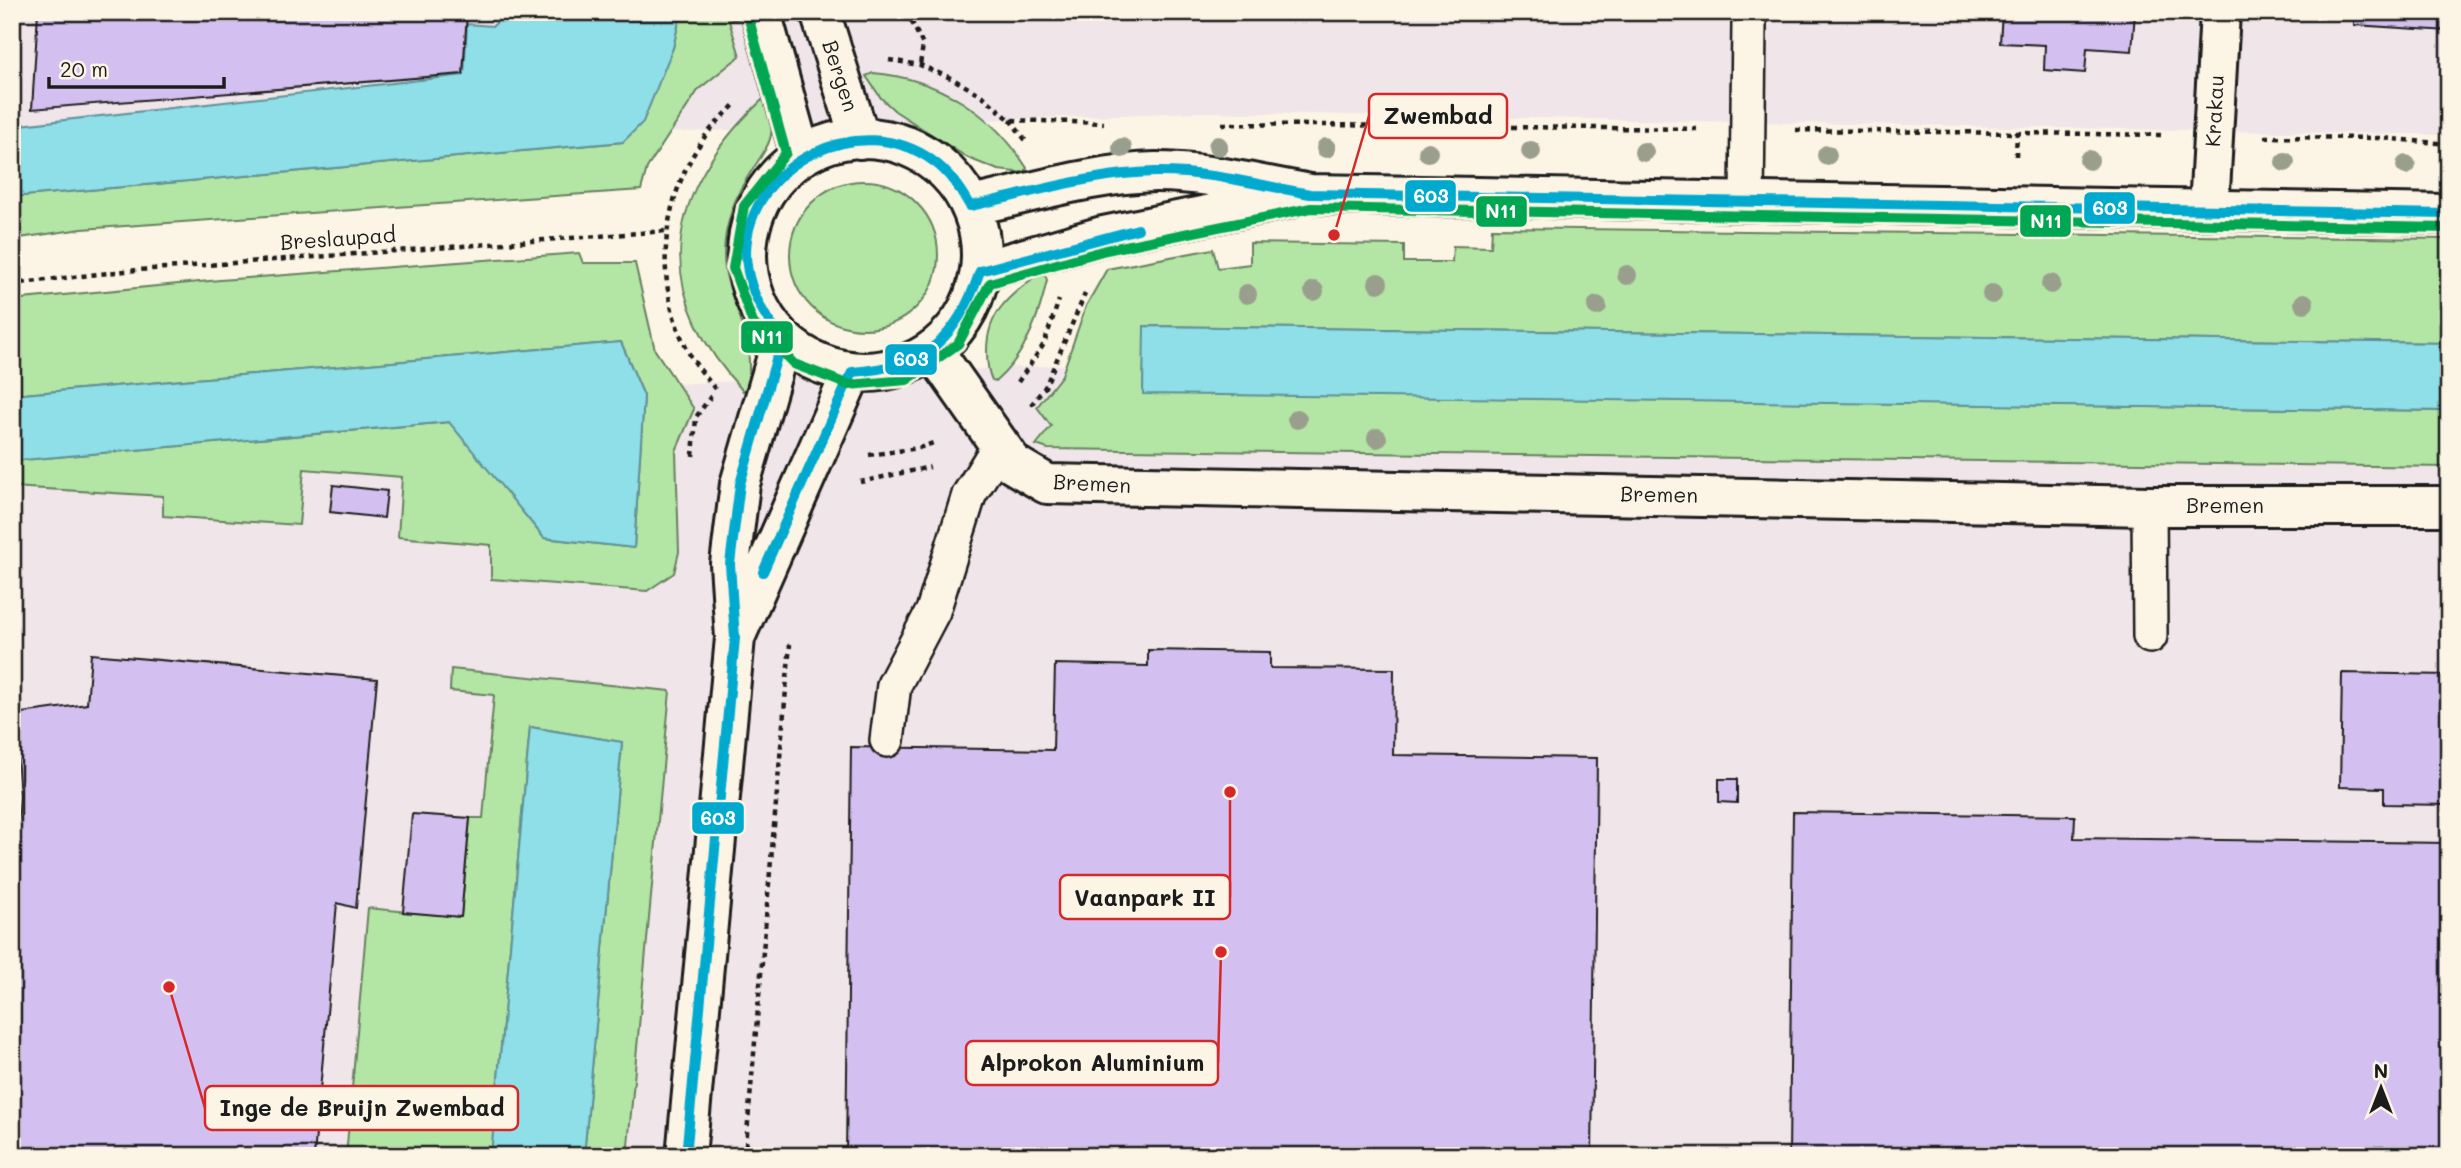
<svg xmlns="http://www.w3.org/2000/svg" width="2461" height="1168" viewBox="0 0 2461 1168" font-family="Mali,sans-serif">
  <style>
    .built { fill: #f0e5e9 }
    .green { fill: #b3e5a5; stroke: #688060; stroke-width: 2 }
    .water { fill: #8edfe8; stroke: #609196; stroke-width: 2 }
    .building { fill: #d3c0f1; stroke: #1c1c1c; stroke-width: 2 }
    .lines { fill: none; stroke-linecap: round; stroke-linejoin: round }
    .service-casing { stroke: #1c1c1c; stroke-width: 38 }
    .minor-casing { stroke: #1c1c1c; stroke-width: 44 }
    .tertiary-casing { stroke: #1c1c1c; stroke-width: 44 }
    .path { stroke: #1c1c1c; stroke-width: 4.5; stroke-dasharray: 5 5; stroke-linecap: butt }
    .service { stroke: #fcf5e5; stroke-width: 33 }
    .minor { stroke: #fcf5e5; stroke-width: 38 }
    .tertiary { stroke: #fcf5e5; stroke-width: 38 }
    .bus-1-casing { stroke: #fcf5e5; stroke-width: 16 }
    .bus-2-casing { stroke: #fcf5e5; stroke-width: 16 }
    .bus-1 { stroke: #00a9ce; stroke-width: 10 }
    .bus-2 { stroke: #00a651; stroke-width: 10 }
    .tree { fill: #9a9f8d }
    .labels { text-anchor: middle; stroke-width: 5; stroke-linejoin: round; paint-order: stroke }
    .street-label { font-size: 21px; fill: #1c1c1c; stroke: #fcf5e5 }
    .leader { fill: none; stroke: #d62828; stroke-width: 2.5 }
    .callout-dot { fill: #d62828; stroke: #fcf5e5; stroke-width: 2.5 }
    .callout { fill: #fcf5e5; stroke: #d62828; stroke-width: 2.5 }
    .callout-label { font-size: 23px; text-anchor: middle; font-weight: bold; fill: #1c1c1c }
    .line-badge { stroke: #fcf5e5; stroke-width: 2.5 }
    .badge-label { font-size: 19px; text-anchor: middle; font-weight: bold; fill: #fff }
  </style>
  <rect width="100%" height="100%" fill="#fcf5e5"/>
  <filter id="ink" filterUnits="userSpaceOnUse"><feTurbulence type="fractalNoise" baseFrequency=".0143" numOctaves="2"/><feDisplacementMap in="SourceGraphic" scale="14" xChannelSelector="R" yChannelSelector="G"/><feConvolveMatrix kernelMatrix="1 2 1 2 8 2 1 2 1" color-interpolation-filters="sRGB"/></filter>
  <g filter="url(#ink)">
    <path class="built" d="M12 12H2449V135L1196 112 498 139 12 175Z
      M1185 359 2449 382V1156H12V429L491 393Z"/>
    <path class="green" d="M681 12H744L745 17 729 21 740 56 699 89 647 168 641 190 82 229 12 239V197L623 142 673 48Z
      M873 73C937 78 993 113 1027 168L1024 173 998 170 968 158 895 111 881 98 866 76Z
      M762 100 769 105C778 141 765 149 747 178 737 193 731 210 727 228 716 282 738 296 747 342 750 356 749 371 749 385L743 391C648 289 666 191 762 100Z
      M790 255a74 74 0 1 1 148 0a74 74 0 1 1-148 0Z
      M1492 228 2449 239V343L1145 326 1143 393 2449 411V467L1048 449 1036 445 1051 426 1037 407 1062 375 1086 306 1107 269 1213 249 1218 268 1250 264V243L1404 245V262H1452L1453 246 1491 247Z
      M579 253 583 263H635L655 350 694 409 676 451 679 552 674 573 647 591 491 579V545L398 537 402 477 304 469 299 525 163 516V496L12 487V461L450 422 544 538 634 548 644 396 621 342 12 395V300L220 280Z
      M1039 274 1045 275 1047 280C1039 317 1025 356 996 381L992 380C988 372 987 363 987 353 986 313 1009 296 1039 274Z
      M451 669 670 691 627 1156H584L622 742 530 727 491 1156H346L368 908 461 917 470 818H483L494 695 450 691Z"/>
    <path class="water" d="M508 12H681L673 48 643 122 623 142 12 197V126L464 75 467 24 493 26Z
      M1144 326 2449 343V411L1143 394Z
      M621 342 644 396 634 548 544 538 449 422 12 461V395Z
      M530 727 622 742 584 1156H491Z"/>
    <path class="building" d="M38 12H467L463 74 32 109Z
      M2002 12H2135L2132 51 2087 48 2085 73 2044 70 2045 45 2000 43Z
      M2354 12H2449V31L2354 25Z
      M333 485 387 491 384 518 330 512Z
      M1148 650 1270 652V668L1394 669 1393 755 1597 758 1592 1156H846L851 747 1053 750 1055 664 1148 666Z
      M91 654 377 679 356 908 337 903 314 1156H12V908L20 796 14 714 87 704Z
      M2342 673 2449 675V805L2384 804V788L2340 787Z
      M1719 779H1737V803L1719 802Z
      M1793 812 2075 816 2074 838 2449 843V1156H1789Z
      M412 814 470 818 461 917 403 912Z"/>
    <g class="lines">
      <g class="service-casing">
        <path id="service" d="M1747 201 1749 23
          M2149 506 2150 636
          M887 740 894 685 933 611 969 495 999 446"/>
      </g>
      <g class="minor-casing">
        <path id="minor" d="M2209 209 2220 12
          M933 350 1013 464 1047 484 2149 506H2449
          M737 633 852 372
          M686 1156 735 638 730 564 740 484 782 339"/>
      </g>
      <g class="tertiary-casing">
        <path id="tertiary" d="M761 12 801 156
          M820 12 860 139
          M747 255a117 117 0 1 1 234 0a117 117 0 1 1-234 0Z
          M970 206C1028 194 1096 173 1155 172 1207 172 1259 185 1310 194L2449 214
          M980 271 1103 236 1291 198"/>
      </g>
      <path class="path" d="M907 12 923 45 920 65
        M889 60 920 65 953 79 984 97 1010 120 1104 123
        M1010 120 1027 142
        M1222 124 1699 129
        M1796 130 2165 135
        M2265 137 2381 138 2449 144
        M2016 156 2017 132
        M12 284 125 271 666 231
        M1018 382 1044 344 1059 300
        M715 389C707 378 697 367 690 355 653 288 659 204 702 141 710 128 723 117 734 105
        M1031 405 1045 387 1085 294
        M869 455 919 448 936 442
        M693 456 696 417 711 396
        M860 482 930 467
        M745 1156 790 644"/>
      <use href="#service" class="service"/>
      <use href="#minor" class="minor"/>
      <use href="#tertiary" class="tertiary"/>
      <g class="bus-1-casing">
        <path id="bus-1" d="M763 572 852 372C926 367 957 340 980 271L1138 229
          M686 1156 735 638 730 564 740 484 782 339C762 314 746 285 746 252 748 163 861 108 933 161 949 172 960 189 970 206 1031 193 1093 173 1155 172 1207 171 1259 185 1310 194L2449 214"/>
      </g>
      <g class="bus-2-casing">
        <path id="bus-2" d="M748 16 786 153 744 206 733 268 753 323 794 364 849 385 907 380 958 344 990 283 1106 250 1311 208 2449 228"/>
      </g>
      <use href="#bus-1" class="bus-1"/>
      <use href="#bus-2" class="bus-2"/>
    </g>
    <g class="tree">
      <circle cx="1218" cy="146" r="10"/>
      <circle cx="1122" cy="148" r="10"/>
      <circle cx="1326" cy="148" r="10"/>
      <circle cx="1531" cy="151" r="10"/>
      <circle cx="1428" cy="152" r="10"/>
      <circle cx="1644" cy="152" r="10"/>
      <circle cx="1827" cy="155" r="10"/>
      <circle cx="2089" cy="160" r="10"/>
      <circle cx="2285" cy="162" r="10"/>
      <circle cx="2406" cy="165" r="10"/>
      <circle cx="1627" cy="275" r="10"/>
      <circle cx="1378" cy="283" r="10"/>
      <circle cx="2051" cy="284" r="10"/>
      <circle cx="1314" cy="291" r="10"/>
      <circle cx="1247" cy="294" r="10"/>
      <circle cx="1992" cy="294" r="10"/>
      <circle cx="2304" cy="303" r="10"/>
      <circle cx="1597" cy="306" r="10"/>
      <circle cx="1297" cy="419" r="10"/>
      <circle cx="1377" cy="438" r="10"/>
    </g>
  </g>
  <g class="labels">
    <g class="street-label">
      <text transform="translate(840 76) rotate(72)" y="7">Bergen</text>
      <text transform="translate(2215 111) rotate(-87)" y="7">Krakau</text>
      <text transform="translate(338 239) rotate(-4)" y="7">Breslaupad</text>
      <text transform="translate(1092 484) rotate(3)" y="7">Bremen</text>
      <text transform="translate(1659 495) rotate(1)" y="7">Bremen</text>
      <text x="2225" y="513">Bremen</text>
    </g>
  </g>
  <path class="leader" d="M1334 235L1369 116M1230 792L1230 897M1221 952L1218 1063M169 987L205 1108"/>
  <g class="callout-dot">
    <circle cx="1334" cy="235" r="7"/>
    <circle cx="1230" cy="792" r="7"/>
    <circle cx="1221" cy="952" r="7"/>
    <circle cx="169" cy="987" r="7"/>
  </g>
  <g class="callout">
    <rect x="1369" y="94" width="138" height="44" rx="7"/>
    <rect x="1060" y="875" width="170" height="44" rx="7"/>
    <rect x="966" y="1041" width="252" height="44" rx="7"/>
    <rect x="205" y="1086" width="313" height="44" rx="7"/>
  </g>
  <g class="callout-label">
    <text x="1438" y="124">Zwembad</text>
    <text x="1145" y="906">Vaanpark II</text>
    <text x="1092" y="1071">Alprokon Aluminium</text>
    <text x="362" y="1116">Inge de Bruijn Zwembad</text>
  </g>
  <g class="line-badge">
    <rect x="1404" y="179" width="53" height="34" rx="7" fill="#00a9ce"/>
    <rect x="2083" y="191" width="53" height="34" rx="7" fill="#00a9ce"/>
    <rect x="1475" y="195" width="53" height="33" rx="7" fill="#00a651"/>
    <rect x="2019" y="204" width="53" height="34" rx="7" fill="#00a651"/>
    <rect x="740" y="320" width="54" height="34" rx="7" fill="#00a651"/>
    <rect x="884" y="343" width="54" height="33" rx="7" fill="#00a9ce"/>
    <rect x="691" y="801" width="54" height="34" rx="7" fill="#00a9ce"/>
  </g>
  <g class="badge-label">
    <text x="1431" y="203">603</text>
    <text x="2110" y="215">603</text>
    <text x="1501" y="218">N11</text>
    <text x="2046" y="228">N11</text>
    <text x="767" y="344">N11</text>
    <text x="911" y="366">603</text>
    <text x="718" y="825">603</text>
  </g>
  <rect width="2461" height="1168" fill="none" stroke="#fcf5e5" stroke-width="42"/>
  <rect x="21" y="21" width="2419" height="1126" fill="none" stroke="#1c1c1c" stroke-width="2.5" filter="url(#ink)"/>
  <g transform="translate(2381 1088)" stroke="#fcf5e5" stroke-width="5" paint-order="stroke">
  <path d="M0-5L12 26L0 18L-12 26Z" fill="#1c1c1c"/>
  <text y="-10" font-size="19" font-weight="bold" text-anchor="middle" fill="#1c1c1c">N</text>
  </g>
  <path d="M49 77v10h175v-10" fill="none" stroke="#1c1c1c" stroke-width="3.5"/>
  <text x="60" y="77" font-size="21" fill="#1c1c1c" stroke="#fcf5e5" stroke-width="5" paint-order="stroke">20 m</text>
</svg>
